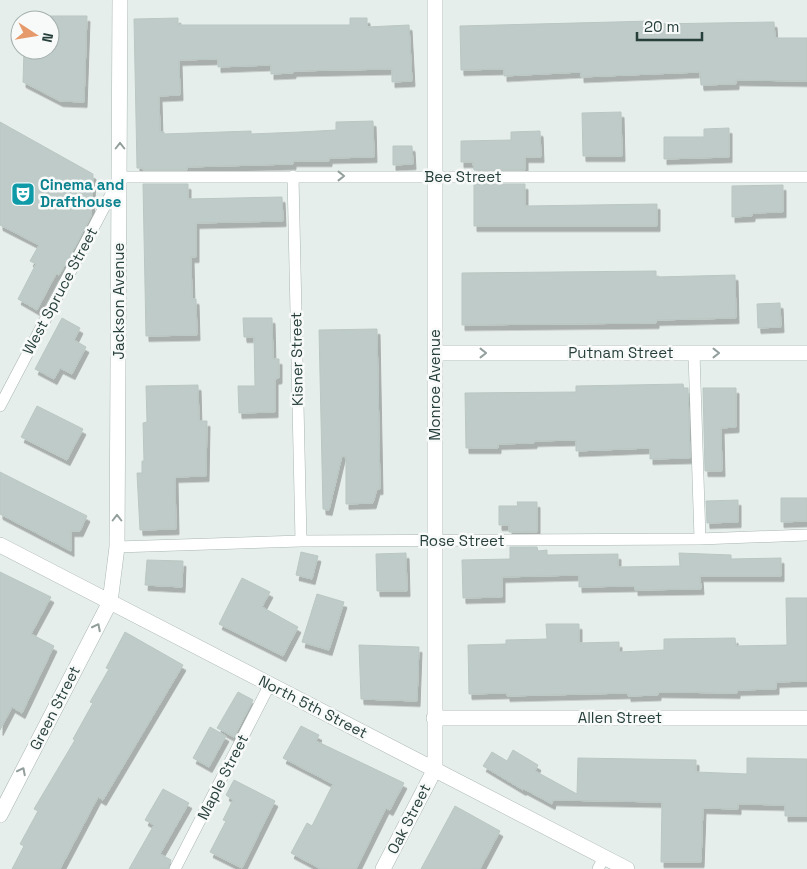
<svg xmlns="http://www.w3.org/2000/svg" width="807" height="869" viewBox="0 0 807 869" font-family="'Space Grotesk',sans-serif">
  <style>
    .building { fill: #bfcbc8; stroke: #b9c7c3; filter: url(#shadow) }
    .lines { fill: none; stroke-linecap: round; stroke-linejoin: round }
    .service-casing { stroke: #a9b6b3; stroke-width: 12 }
    .minor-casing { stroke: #a9b6b3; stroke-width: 16 }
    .service { stroke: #fff; stroke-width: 11 }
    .minor { stroke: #fff; stroke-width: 15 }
    .oneway { stroke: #939f9d }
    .labels { text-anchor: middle; stroke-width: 5; stroke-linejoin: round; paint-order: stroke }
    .street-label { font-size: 15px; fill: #273f3b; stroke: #f7faf9 }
    .culture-label { font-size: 15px; font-weight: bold; fill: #0d838f; stroke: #f7faf9; text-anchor: start }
  </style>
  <defs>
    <filter id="shadow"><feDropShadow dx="3" dy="5.5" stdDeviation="0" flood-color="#0004"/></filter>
  </defs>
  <rect width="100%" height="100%" fill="#e6eeeb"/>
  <path class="building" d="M24 16H87L84 102 60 101 23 82 24 50H50V20H24Z
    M178 18V25H350V18H367V27L409 25 412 81 392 82V69L293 71V73L271 74V65L218 67V59L179 60 180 95 159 96 160 132H164V134L251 131V134L300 132 336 130V122L373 121 374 157 329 158V161H293V164L187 167V170H143V168H137L134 19Z
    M652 21V24L774 22 775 38H807V81L736 80V84L701 85 700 72 581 77V72L504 76V69L461 70 460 26Z
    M621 112 622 156H583L582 113Z
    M0 122 93 174 91 216 68 260 59 275 56 274 37 310 18 299 36 264 30 261 39 245 0 225Z
    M729 128V157L664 159V137H704V129Z
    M540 131 541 157H525V170H474L473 162H461V141L511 140V132Z
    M393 146H412L413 164 393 165Z
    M143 184H188V199L282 197 283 221 196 223V257H191L192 299H196L197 335 146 336Z
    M474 184H525V206L657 204V226H474Z
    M783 185V212L752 213V216L732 217V186Z
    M656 271V277L735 275 736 318 656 320V323L462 325V273Z
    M780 303 781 327 758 328 757 304Z
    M62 318 80 328 74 340 86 347 72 374 60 368 54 379 35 369Z
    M243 318H272L273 359H279V378L275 379V412L239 413 238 386H255L254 337H244Z
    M377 329 380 489H377L373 503 346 504V457L342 456 329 510 323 509 319 330Z
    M683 384 684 388H688L690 458 650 459V448L576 451V440L534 441V443L498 444V448H466L465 393 576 392V386Z
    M198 385 199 421H207L206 476 175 477 176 529 140 530 137 473H142V461H144L143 423 147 422 146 386Z
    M703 388H736V427L721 428 722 471H705Z
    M37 406 83 429 67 460 21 437Z
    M0 472 87 516 80 531H71V551L0 514Z
    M781 498H807V521L781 522Z
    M738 500V522L707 523 706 501Z
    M517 502H537V532H509V525H499V506H518Z
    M510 547H537L538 551 547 550V555L618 554V567L680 566 679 553 731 555V559L781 558V576H700L701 589 635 590V586L579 587V575L502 577V597L463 598 462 560 510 559Z
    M301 552 318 556 312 579 296 575Z
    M406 553 407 591H377L376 554Z
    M147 560 183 561 182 587 145 585Z
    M0 572 51 597 31 634 54 646 22 713 12 707 0 730Z
    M242 578 270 592 262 607 298 627 283 656 219 624Z
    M317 594 344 602 329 650 302 642Z
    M786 598H807V681L776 682V689L737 690V693L658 692V695L628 696V693L507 696V693L469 694 468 645 506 644V640L547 639 546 624H579V643L619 642V652L664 650V639L735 638 736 646 787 645Z
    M125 632 183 665 103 800 98 797 60 869H12L24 846 20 844 38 811 34 809 75 740 73 739 93 703 90 702 109 669 106 668Z
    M359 645 419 647 417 701 361 699Z
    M238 692 253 700 234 737 217 728Z
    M301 726 319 735 316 741 404 783 390 810 386 808 356 869H321L291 853 307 823 312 826 333 784 283 758Z
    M210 727 226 736 209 767 193 758Z
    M513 750 538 765 535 771 577 794 578 758 696 760V772L747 774V758L807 759V816H785V805L738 804V809L703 808 701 862H661L662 802 553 800 552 804 524 789 523 790 483 766 492 752 507 761Z
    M234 780 275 801 242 868 210 852 226 821 223 820 233 800 226 795Z
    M163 789 189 803 160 854 171 860 168 869H129L154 825 145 820Z
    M455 806 500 831 480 869H421Z"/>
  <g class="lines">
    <g class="service-casing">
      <path id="service" d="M293 176 301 541
        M694 353 700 539
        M0 406 120 177H807
        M117 547 301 541 700 539 807 535
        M175 869 270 684
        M598 869 604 857"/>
    </g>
    <g class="minor-casing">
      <path id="minor" d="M435 353H807
        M0 545 627 869
        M434 718H807
        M0 815 110 602 117 547 120 0
        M383 869 435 769V0"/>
    </g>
    <use href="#service" class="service"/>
    <use href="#minor" class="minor"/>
  </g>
  <defs><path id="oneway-chevron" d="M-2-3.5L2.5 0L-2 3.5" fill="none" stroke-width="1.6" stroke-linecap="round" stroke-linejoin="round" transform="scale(1.25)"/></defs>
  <g class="oneway">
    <use href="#oneway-chevron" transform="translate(120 146) rotate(-90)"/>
    <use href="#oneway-chevron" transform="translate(341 176)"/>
    <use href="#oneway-chevron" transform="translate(483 353)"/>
    <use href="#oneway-chevron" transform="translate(716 353)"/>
    <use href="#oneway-chevron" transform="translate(117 518) rotate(-90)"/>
    <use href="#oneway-chevron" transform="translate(97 627) rotate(-63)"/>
    <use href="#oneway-chevron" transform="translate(22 771) rotate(-63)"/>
  </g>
  <defs>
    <g id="theatre-square" transform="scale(1.25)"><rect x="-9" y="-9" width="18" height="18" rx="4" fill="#0f9aa8" stroke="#f7faf9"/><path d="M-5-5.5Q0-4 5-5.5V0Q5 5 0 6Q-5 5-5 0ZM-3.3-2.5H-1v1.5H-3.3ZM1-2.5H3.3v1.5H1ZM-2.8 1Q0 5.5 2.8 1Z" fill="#fff"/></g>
  </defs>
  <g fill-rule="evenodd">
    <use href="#theatre-square" x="23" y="194"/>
  </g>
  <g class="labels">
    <g class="street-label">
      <text x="463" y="182">Bee Street</text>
      <text transform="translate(60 291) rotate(-62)" y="5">West Spruce Street</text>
      <text transform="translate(119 301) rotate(-90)" y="5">Jackson Avenue</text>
      <text x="621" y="358">Putnam Street</text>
      <text transform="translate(297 359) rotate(-91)" y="5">Kisner Street</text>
      <text transform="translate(435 385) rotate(-90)" y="5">Monroe Avenue</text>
      <text x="462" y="546">Rose Street</text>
      <text transform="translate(313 707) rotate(27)" y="5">North 5th Street</text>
      <text transform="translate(55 708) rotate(-63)" y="5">Green Street</text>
      <text x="620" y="723">Allen Street</text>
      <text transform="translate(223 777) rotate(-63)" y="5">Maple Street</text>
      <text transform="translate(409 819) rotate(-63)" y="5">Oak Street</text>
    </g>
    <g class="culture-label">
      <text x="40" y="190">Cinema and<tspan x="40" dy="17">Drafthouse</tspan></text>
    </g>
  </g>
  <g transform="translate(35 35) rotate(102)"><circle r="24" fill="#f7faf9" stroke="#a4afad"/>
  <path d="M0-4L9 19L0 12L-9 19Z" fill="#e69a6c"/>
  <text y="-8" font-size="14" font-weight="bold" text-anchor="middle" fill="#273f3b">N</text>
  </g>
  <path d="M637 32v8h65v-8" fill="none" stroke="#273f3b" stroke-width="2.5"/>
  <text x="644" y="32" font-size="15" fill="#273f3b" stroke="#f7faf9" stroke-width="4" paint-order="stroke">20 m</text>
</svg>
